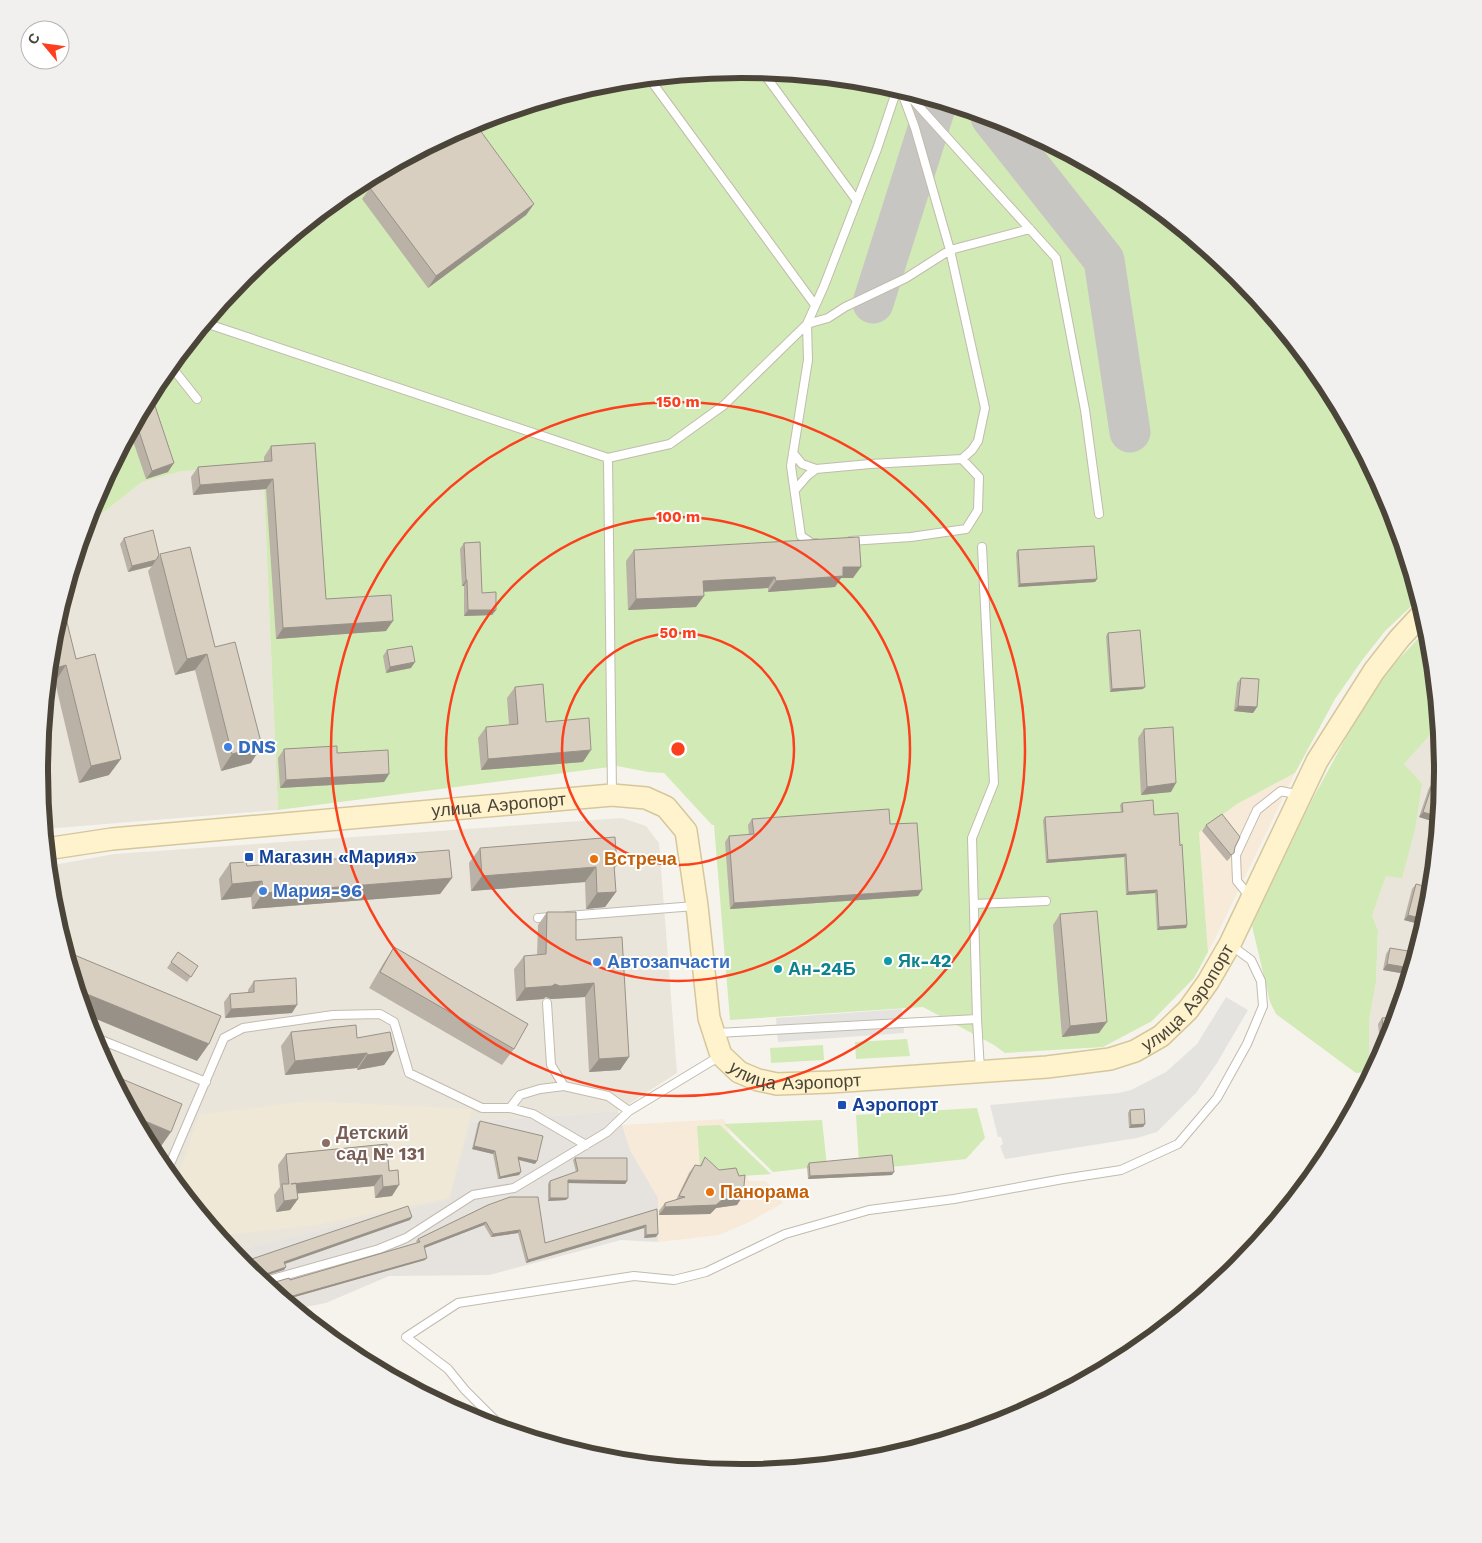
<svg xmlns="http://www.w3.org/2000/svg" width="1482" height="1543" viewBox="0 0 1482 1543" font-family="'Work Sans',sans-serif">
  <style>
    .residential { fill: #eae5da }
    .commercial { fill: #f7ead8 }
    .industrial { fill: #e6e2dd }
    .education { fill: #efe8d6 }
    .green { fill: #d2eab5 }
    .parking { fill: #e5e3e0 }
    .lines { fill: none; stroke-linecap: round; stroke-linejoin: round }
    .taxiway { stroke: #c8c6c3; stroke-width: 41 }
    .service-casing { stroke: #c2bbae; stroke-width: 10 }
    .secondary-casing { stroke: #d6c79b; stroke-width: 24 }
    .service { stroke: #fff; stroke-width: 8 }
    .secondary { stroke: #fff3cd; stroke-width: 21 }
    .wall { fill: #bab2a6 }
    .shaded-wall { fill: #979187 }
    .building { fill: #d8cfc1; stroke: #979187 }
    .ring { fill: none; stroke: #fc3f1d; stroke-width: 2.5 }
    .shop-dot { fill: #3f7fe0; stroke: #fff; stroke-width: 2 }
    .transit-dot { fill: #1a4fb4; stroke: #fff; stroke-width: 2 }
    .food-dot { fill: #e8710a; stroke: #fff; stroke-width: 2 }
    .culture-dot { fill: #0f9aa8; stroke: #fff; stroke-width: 2 }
    .education-dot { fill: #8d6e63; stroke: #fff; stroke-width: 2 }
    .labels { text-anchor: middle; stroke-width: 4; stroke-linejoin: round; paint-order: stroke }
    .shop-label { font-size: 18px; font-weight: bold; fill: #366cbe; stroke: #fff; text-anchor: start }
    .street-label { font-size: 18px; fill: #4b4439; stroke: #fff }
    .transit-label { font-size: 18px; font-weight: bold; fill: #164399; stroke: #fff; text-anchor: start }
    .food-label { font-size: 18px; font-weight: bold; fill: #c56008; stroke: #fff; text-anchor: start }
    .culture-label { font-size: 18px; font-weight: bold; fill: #0d838f; stroke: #fff; text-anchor: start }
    .education-label { font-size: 18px; font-weight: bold; fill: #785e54; stroke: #fff; text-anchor: start }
    .rim { fill: none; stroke: #4b4439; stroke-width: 6 }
    .centre { fill: #fc3f1d; stroke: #fff; stroke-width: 2.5 }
    .ring-label { font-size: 15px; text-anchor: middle; font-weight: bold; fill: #fc3f1d; stroke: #fff; stroke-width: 4; stroke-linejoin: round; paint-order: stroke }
  </style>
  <rect width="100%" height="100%" fill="#f6f3ec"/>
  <path class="residential" d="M263 468 278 810 44 829 39 771 52 634 82 537 85 535 83 533 85 527 142 482 182 471Z
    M1439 725 1443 772 1430 909 1390 1041 1363 1091 1365 1072 1369 1060V1021L1376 982 1378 930 1372 916 1386 876 1404 764Z
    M622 818 646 826 659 843 677 1073 618 1111 471 1122 451 1199 242 1249H229L157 1161 92 1040 52 908 48 866 114 854Z"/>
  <path class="commercial" d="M1295 773 1214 941 1208 952 1199 832 1237 804Z
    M724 1119 749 1181H766L783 1203 749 1222 719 1235 658 1242V1198L630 1150 623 1125Z"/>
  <path class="industrial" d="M618 1111 630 1150 658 1198V1242L621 1240 489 1275 389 1276 326 1303 295 1309 244 1268 229 1249H242L450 1199 471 1122Z"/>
  <path class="education" d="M308 1101 472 1109 449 1198 317 1225 218 1236 176 1184 183 1179 180 1171 199 1115Z"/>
  <path class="green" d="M741 69 878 83 1010 123 1131 188 1238 275 1325 382 1390 503 1419 599 1385 631 1363 659 1335 699 1295 773 1237 804 1199 832 1208 952 1194 978 1152 1021 1103 1047 1005 1053 994 1045 923 1007 730 1020 714 825H712L664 773 648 772 617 766 278 810 263 468 182 471 142 482 85 527 92 502 157 381 245 275 351 187 473 123 604 83Z
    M1428 628 1430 635 1439 725 1404 764 1422 784 1415 829 1402 878 1386 876 1372 916 1378 930 1376 982 1369 1021V1060L1365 1072 1356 1073 1276 1014 1270 1002 1252 926 1261 905 1311 802 1360 712 1382 677Z
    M907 1039 910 1056 856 1059 855 1042Z
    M823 1045 824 1060 771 1063 770 1048Z
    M977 1108 985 1138 966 1159 891 1167 859 1163 856 1115Z
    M822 1120 827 1166 773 1172 724 1124Z
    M720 1125 771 1174 715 1178 700 1167 697 1126Z"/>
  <path class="parking" d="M1226 997 1248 1010 1217 1063 1196 1093 1157 1132 1137 1138 1005 1159 1000 1146 1003 1144 1001 1137H998L990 1105 1119 1093 1131 1090 1166 1072 1197 1044Z
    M902 1009 904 1033 778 1042 776 1018Z"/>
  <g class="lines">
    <path class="taxiway" d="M991 117 1104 260 1130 432
      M873 303 937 101"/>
    <g class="service-casing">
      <path id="service" d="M762 71 857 201
        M649 78 815 305
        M901 90 915 128 950 250 985 408 978 441 972 450 962 459
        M905 91 1056 258 1085 410 1099 514
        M205 323 608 458 612 793
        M170 365 197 399
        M793 453 802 464 816 469
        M608 458 670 444 724 405 807 324 824 286 877 149 897 89
        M795 490 808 475 816 469 870 464 962 459 979 477 978 510 966 529 911 537 850 541
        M816 543 813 544 801 536 791 466 808 360 807 324 828 318 845 307 906 278 950 250 1030 229
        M1250 897 1237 881 1236 855 1257 810 1281 791 1300 795
        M974 904 1046 901
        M567 916 695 906
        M538 918 553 917
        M547 1003 551 1065 564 1086 608 1096 629 1111
        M717 1033 977 1019
        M91 1036 206 1082
        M980 1070 977 1019 972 838 994 783 982 547
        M510 1108 520 1095 540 1089 564 1086
        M165 1172 167 1171 224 1038 243 1028 333 1015 380 1014 394 1022 409 1073 482 1108H510L533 1114 586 1145
        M262 1282 379 1249 406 1238 473 1195 514 1188 607 1132 629 1111 720 1056
        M506 1431 465 1390 448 1369 406 1337 458 1303 634 1276 674 1280 706 1272 785 1234 869 1210 954 1199 1063 1179 1121 1170 1178 1144 1217 1098 1247 1044 1263 1006 1261 981 1251 960 1232 946"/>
    </g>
    <g class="secondary-casing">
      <g id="secondary">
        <path id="s1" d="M46 849 112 839 612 795 646 798 666 807 686 831 697 906 709 1018 721 1055 739 1072 758 1080 777 1084 831 1082 1047 1067 1110 1059 1135 1051 1161 1036 1188 1010 1208 982 1230 944 1317 761 1374 671 1399 639 1423 613"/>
      </g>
    </g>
    <use href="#service" class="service"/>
    <use href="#secondary" class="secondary"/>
  </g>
  <path class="wall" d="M370 188 534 204 526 215 428 288 362 199Z
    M146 402 168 472 146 479 130 432Z
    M271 446 326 599 386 631 276 639 266 489 193 495 191 477 198 467 264 462V457Z
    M124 538 159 555 215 647 251 763 221 771 195 670 175 675 148 571 152 566 128 572 120 544Z
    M464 543 482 593 496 610 492 615 464 616V586H462L460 549Z
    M634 550 853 578H841L835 587 768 592V588L704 592 696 607 628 610 626 561Z
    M1018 550 1097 579 1095 582 1018 587 1016 553Z
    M1108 633 1143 689 1110 692 1106 636Z
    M52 634 76 659 109 775 79 783 55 682 47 684Z
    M387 650 411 668 386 673 383 656Z
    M1241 678 1257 707 1253 713 1234 711 1237 683Z
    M515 687 546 722 583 762 481 770 478 738 486 727 509 725 507 698Z
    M1144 729 1171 792 1141 795 1138 738Z
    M284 749 337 753 389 774 384 782 280 788 278 758Z
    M1433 782 1438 823 1419 817 1429 788Z
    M1122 803 1154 815 1180 846 1187 925 1186 928 1157 930 1155 893 1126 895 1124 857 1046 863 1043 820 1045 817 1121 812 1120 805Z
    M752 819 890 824 918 896 730 909 725 842 729 836 749 835 748 825Z
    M1206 825 1235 847 1230 858 1227 861 1202 831Z
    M480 848 617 865 614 869 616 892 605 907 586 909 585 882 471 891 469 863Z
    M230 863 247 866 452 878 440 894 252 909 251 897 221 900 219 879Z
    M1416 884 1419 924 1404 920 1412 889Z
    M547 912 576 940 629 1057 620 1070 589 1072 585 997 551 999 546 997 543 999 516 1001 514 969 524 956 537 955 538 925Z
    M1060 914 1099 1033 1062 1037 1053 925Z
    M394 947 514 1049 502 1065 369 988 383 964Z
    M1390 948 1410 968 1406 974 1383 970 1386 954Z
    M178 952 198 966 187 982 167 968Z
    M254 981 292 1013 225 1018 224 1002 230 994 248 993V990Z
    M1382 1018 1390 1040 1381 1052 1378 1024Z
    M291 1032 357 1038 394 1051 384 1065 357 1070V1068L285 1075 281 1046Z
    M1130 1110 1145 1124 1143 1127 1129 1128 1128 1113Z
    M480 1121 535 1164 518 1160 519 1175 498 1179 493 1154 472 1149 478 1123Z
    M387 1144 392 1196 375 1198 374 1186 297 1193 298 1199 290 1210 276 1212 274 1195 280 1187 278 1165 286 1154Z
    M705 1157 737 1205 716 1208 710 1214 659 1215V1211L665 1203 676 1200 689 1173 695 1165 700 1166Z
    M575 1158 627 1181 625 1184 568 1183 566 1200 548 1201V1184L550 1181 576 1172 573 1160Z
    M809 1163 892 1175 808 1179 807 1166Z
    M488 1205 545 1243 657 1209 656 1237 644 1238V1228L526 1263 518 1233 491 1237 484 1225 424 1248 425 1260 284 1300 264 1284 265 1285 290 1280 417 1243 416 1241 418 1239Z"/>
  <path class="shaded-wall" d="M534 204 526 215 428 288 436 276Z
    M174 463 168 472 146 479 152 471Z
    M273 479 266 489 193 495 200 485Z
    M156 560 152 566 128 572 132 566Z
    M843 567H861L853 578H841L835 587 768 592 776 581Z
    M775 577 768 588 695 592 703 581Z
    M1097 579 1095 582 1018 587 1020 584Z
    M466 580H467L464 586H462Z
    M704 596 696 607 628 610 636 599Z
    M468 610H496L492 615 464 616Z
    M393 621 386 631 276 639 283 628Z
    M207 654 195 670 175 675 187 659Z
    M415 662 411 668 386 673 390 667Z
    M66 665 55 682 47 684 49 670Z
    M1145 687 1143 689 1110 692 1112 689Z
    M1238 706 1257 707 1253 713 1234 711Z
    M262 746 251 763 221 771 232 754Z
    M591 750 583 762 481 770 488 759Z
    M121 759 109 775 79 783 91 766Z
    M389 774 384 782 280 788 286 780Z
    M1176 783 1171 792 1141 795 1147 787Z
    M1423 812 1439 817 1438 823 1419 817Z
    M1126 854 1124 857 1046 863 1048 860Z
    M596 867 585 882 471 891 482 876Z
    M452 878 440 894 252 909 263 893Z
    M262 881 251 897 221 900 232 884Z
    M922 890 918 896 730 909 734 903Z
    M1157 890 1155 893 1126 895 1128 892Z
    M616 892 605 907 586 909 597 893Z
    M1408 915 1423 919 1419 924 1404 920Z
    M1187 925 1186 928 1157 930 1159 927Z
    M1387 964 1410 968 1406 974 1383 970Z
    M594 983 585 997 551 999 546 997 543 999 516 1001 525 988 555 984Z
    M77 990 209 1044 197 1061 84 1014Z
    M297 1005 292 1013 225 1018 231 1009Z
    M1107 1022 1099 1033 1062 1037 1070 1026Z
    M1385 1046H1387L1384 1052H1381Z
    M394 1051 384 1065 357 1070 367 1055Z
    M367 1053 357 1068 285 1075 295 1061Z
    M629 1057 620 1070 589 1072 599 1059Z
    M133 1116 171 1132 159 1149 147 1144Z
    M1145 1124 1143 1127 1129 1128 1131 1125Z
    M474 1146 495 1151 493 1154 472 1149Z
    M518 1157 537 1161 535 1164 516 1159Z
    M521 1172 519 1175 498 1179 500 1177Z
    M894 1172 892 1175 808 1179 810 1176Z
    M382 1175 374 1186 283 1195 291 1184Z
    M568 1180 627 1181 625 1184 566 1183Z
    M399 1185 392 1196 375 1198 383 1187Z
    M743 1196 737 1205 716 1208 710 1214 659 1215 665 1207Z
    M550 1198H568L566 1200 548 1201Z
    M298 1199 290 1210 276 1212 284 1201Z
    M412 1217 410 1220 282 1265 284 1262Z
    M486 1222 484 1225 422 1249 424 1246Z
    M646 1225 644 1228 526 1263 528 1260Z
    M520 1230 518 1233 491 1237 493 1234Z
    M658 1234 656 1237 644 1238 646 1235Z
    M427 1258 425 1260 284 1300 282 1299Z
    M286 1267 284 1270 258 1278 260 1276Z"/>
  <path class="building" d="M474 122 534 204 436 276 370 188 420 151Z
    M153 400 174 463 152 471 136 422 146 402Z
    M315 443 326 599 391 595 393 621 283 628 273 479 200 485 198 467 272 461 271 446Z
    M153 530 159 555 156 560 132 566 124 538Z
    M859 537 861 567H843V576L776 581 775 577 703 581 704 596 636 599 634 550Z
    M480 542 482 593 496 592V610H468L467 580H466L464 543Z
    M1094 546 1097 579 1020 584 1018 550Z
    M190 547 215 647 235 642 262 746 232 754 207 654 187 659 160 554Z
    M62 602 76 659 95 654 121 759 91 766 66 665 49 670 52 634Z
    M1140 630 1145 687 1112 689 1108 633Z
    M412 646 415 662 390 667 387 650Z
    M1241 678 1259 679 1257 707 1238 706Z
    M543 684 546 722 589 718 591 750 488 759 486 727 518 724 515 687Z
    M1173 727 1176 783 1147 787 1144 729Z
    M337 746V753L388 750 389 774 286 780 284 749Z
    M1433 782 1442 785 1439 817 1423 812Z
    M1153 800 1154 815 1178 813 1180 846 1182 844 1187 925 1159 927 1157 890 1128 892 1126 854 1048 860 1045 817 1123 812 1122 803Z
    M889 809 890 824 917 823 922 890 734 903 729 836 754 834 752 819Z
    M1222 814 1240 837 1235 847 1234 853 1231 855 1206 825Z
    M615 837 617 865H614L616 892 597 893 596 867 482 876 480 848Z
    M449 850 452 878 263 893 262 881 232 884 230 863 246 862 247 866Z
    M1416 884 1431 888 1423 919 1408 915Z
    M1097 911 1107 1022 1070 1026 1060 914Z
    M547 912H576V940L622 937 629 1057 599 1059 594 983 560 986 555 984 552 986 525 988 524 956 546 954Z
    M394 947 528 1024 514 1049 380 972Z
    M1390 948 1414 952 1410 968 1387 964Z
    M178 952 198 966 191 977 171 962Z
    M72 954 221 1016 209 1044 77 990 69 962Z
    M296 978 297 1005 231 1009 230 994 254 992V981Z
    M1394 1017 1395 1023 1390 1040 1387 1046H1385L1382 1018Z
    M356 1025 357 1038 390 1032 394 1051 367 1055V1053L295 1061 291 1032Z
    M110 1074 182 1104 171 1132 133 1116Z
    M1144 1109 1145 1124 1131 1125 1130 1110Z
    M480 1121 543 1136 537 1161 518 1157 521 1172 500 1177 495 1151 474 1146Z
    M387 1144 389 1171 398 1170 399 1185 383 1187 382 1175 291 1184 296 1183 298 1199 284 1201 282 1184H289L286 1154Z
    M892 1155 894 1172 810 1176 809 1163Z
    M705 1157 719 1170 736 1168 739 1176 745 1175 743 1196 722 1200 716 1205 665 1207V1203L685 1197 679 1196 695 1165 701 1166Z
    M575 1158H627V1181L568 1180V1198H550V1181L578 1171Z
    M510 1197H538L545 1243 657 1209 658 1234 646 1235V1225L528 1260 520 1230 493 1234 486 1222 424 1246 427 1258 282 1299 264 1284 265 1285 289 1278 290 1280 420 1242 418 1239 488 1205Z
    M408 1206 412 1217 284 1262 286 1267 260 1276 259 1280 244 1268 240 1263Z"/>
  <g class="ring">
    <circle cx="678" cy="749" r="116"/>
    <circle cx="678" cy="749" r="232"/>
    <circle cx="678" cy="749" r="347"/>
  </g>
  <g class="shop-dot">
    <circle cx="228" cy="747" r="5"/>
    <circle cx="263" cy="891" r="5"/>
    <circle cx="597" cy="962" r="5"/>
  </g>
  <g class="transit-dot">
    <rect x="244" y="852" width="10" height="10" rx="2.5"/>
    <rect x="837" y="1100" width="10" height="10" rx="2.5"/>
  </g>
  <g class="food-dot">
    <circle cx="594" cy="859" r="5"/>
    <circle cx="710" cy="1192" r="5"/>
  </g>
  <g class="culture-dot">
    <circle cx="888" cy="961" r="5"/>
    <circle cx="778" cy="969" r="5"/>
  </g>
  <circle class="education-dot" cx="326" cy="1143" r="5"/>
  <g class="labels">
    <g class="shop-label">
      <text x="238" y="753">DNS</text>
      <text x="273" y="897">Мария-96</text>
      <text x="607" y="968">Автозапчасти</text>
    </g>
    <g class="street-label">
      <text dy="6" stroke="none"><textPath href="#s1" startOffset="455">улица Аэропорт</textPath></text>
      <text dy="6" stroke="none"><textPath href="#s1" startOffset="1385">улица Аэропорт</textPath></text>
      <text dy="6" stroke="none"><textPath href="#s1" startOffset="965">улица Аэропорт</textPath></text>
    </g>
    <g class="transit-label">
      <text x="259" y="863">Магазин «Мария»</text>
      <text x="852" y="1111">Аэропорт</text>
    </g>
    <g class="food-label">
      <text x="604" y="865">Встреча</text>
      <text x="720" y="1198">Панорама</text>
    </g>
    <g class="culture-label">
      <text x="898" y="967">Як-42</text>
      <text x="788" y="975">Ан-24Б</text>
    </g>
    <g class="education-label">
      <text x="336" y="1139">Детский<tspan x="336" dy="21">сад № 131</tspan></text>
    </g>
  </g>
  <path d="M0 0H1482V1543H0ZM48 771a693 693 0 1 1 1386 0a693 693 0 1 1-1386 0Z" fill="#f1f0ef" fill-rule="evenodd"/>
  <path class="rim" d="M48 771a693 693 0 1 1 1386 0a693 693 0 1 1-1386 0Z"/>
  <circle cx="678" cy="749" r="8" class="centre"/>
  <g class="ring-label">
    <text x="678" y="407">150 m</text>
    <text x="678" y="522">100 m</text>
    <text x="678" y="638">50 m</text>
  </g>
  <g transform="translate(45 45) rotate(299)"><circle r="24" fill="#ffffff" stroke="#b7b4b0"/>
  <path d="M0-4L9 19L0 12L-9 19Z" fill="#fc3f1d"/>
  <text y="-8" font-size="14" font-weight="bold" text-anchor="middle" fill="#4b4439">С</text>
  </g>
</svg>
